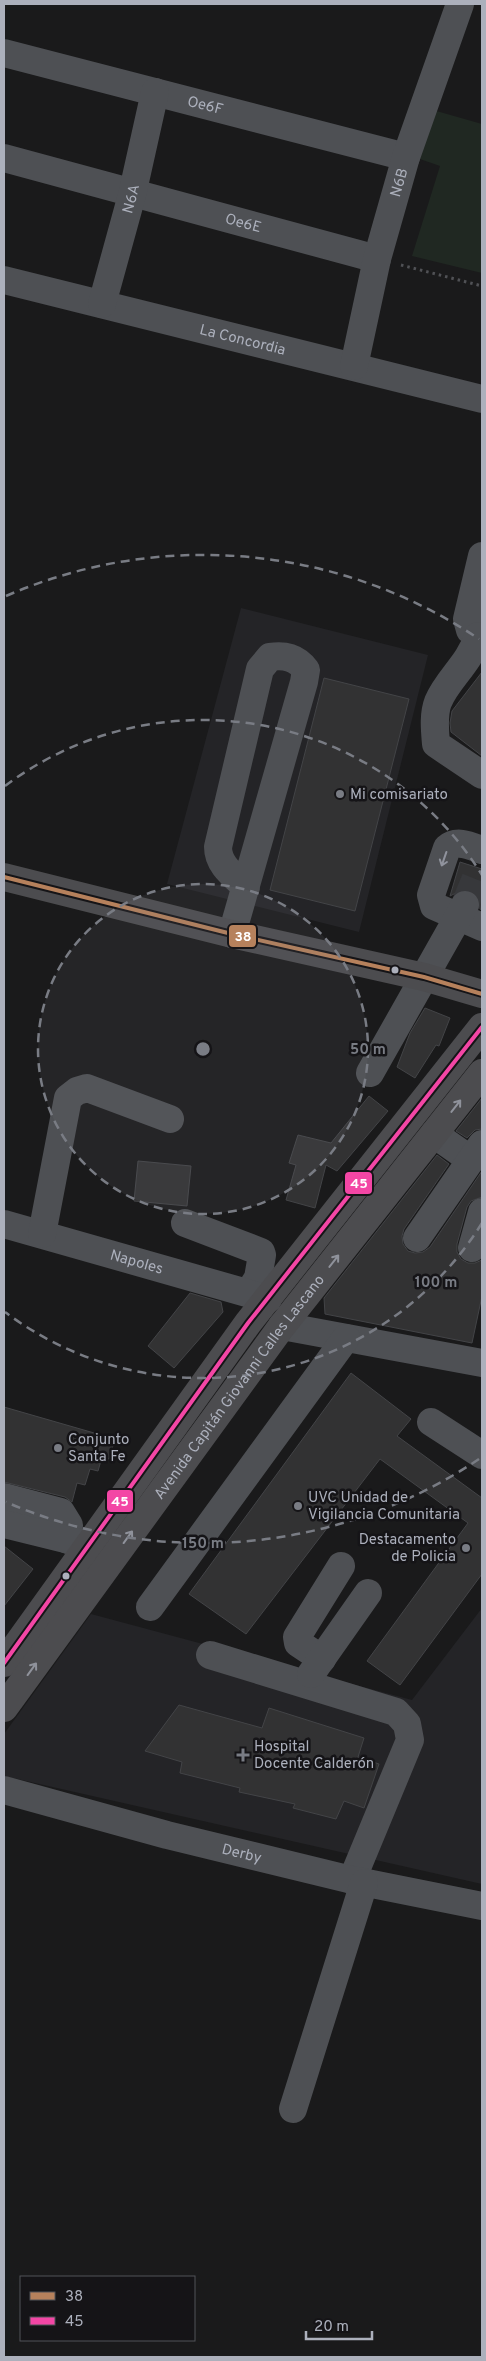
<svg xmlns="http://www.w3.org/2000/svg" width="486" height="2361" viewBox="0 0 486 2361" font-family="Overpass,sans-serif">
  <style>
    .built { fill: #242427 }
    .green { fill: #202822 }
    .building { fill: #323233; stroke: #434447 }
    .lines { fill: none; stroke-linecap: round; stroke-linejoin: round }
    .minor-tunnel { stroke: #37383b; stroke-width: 28; stroke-dasharray: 28 14; stroke-linecap: butt }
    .path { stroke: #505155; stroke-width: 3; stroke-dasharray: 2.5 4; stroke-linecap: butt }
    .minor { stroke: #4e5054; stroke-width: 28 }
    .major { stroke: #4c4c4f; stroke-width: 28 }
    .bus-1-casing { stroke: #151417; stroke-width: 8 }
    .bus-2-casing { stroke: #151417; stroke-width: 8 }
    .bus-1 { stroke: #b6815c; stroke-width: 4 }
    .bus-2 { stroke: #f346a5; stroke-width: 4 }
    .oneway { stroke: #90939d }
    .oneway2 { stroke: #8f929b }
    .ring { fill: none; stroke: #797c84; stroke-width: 2.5; stroke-dasharray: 9 6 }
    .poi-dot { fill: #797c84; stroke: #151417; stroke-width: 2 }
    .bus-dot { fill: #acb0bc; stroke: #151417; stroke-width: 2 }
    .labels { text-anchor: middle; stroke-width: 5; stroke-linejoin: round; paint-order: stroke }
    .street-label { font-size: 15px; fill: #acb0bc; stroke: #151417 }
    .poi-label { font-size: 15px; fill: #acb0bc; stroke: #151417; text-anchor: start }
    .centre { fill: #797c84; stroke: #151417; stroke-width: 2.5 }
    .ring-label { font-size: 15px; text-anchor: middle; font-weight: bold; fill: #797c84; stroke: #151417; stroke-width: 5; stroke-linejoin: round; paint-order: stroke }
    .line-badge { stroke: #151417; stroke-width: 2 }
    .badge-label { font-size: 14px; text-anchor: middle; font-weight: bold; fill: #fff }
  </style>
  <rect width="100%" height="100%" fill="#1a1a1b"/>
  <path class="built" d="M241 608 428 655 359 932 167 884Z
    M482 1608V1884L4 1776V1734L91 1614 412 1700Z"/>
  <path class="green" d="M433 110 482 124V273L412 256 440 166 417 158Z"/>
  <path class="building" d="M482 672V756L451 732 450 723 452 711Z
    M324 678 409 699 355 911 270 890Z
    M460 862 482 869V910L480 909 479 898 472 891 464 889 450 896Z
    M425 1008 450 1018 439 1046 436 1045 415 1078 397 1067 410 1033Z
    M369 1096 388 1111 337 1171 326 1165 315 1208 286 1200 296 1165 289 1163 298 1135 331 1143Z
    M482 1098V1129L475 1130 467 1138 456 1131Z
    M437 1155 449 1164 404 1229 402 1236 403 1244 408 1251 415 1253 423 1252 430 1247 482 1171V1197L471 1201 467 1207 457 1244V1252L461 1259 468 1263H475L482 1260V1296L472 1343 325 1314 324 1298Z
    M138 1161 191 1166 187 1206 134 1201Z
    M190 1293 221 1302 223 1312 174 1368 148 1346Z
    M351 1373 411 1419 397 1436 482 1498V1574L400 1685 367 1661 468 1523 380 1459 246 1634 189 1594Z
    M4 1407 115 1439 109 1459 102 1457 98 1471 90 1469 85 1485 77 1483 72 1502 65 1497 4 1482Z
    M4 1546 33 1569 4 1606Z
    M179 1705 262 1728 269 1708 364 1738 358 1757 379 1764 364 1808 344 1801 336 1819 293 1808 295 1804 239 1792 240 1788 180 1773 182 1762 145 1751Z"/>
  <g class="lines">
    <path class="minor-tunnel" d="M465 905 480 868"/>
    <path class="path" d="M401 265 482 286"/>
    <g class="minor">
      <path id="s1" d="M4 53 406 157"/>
      <path id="s2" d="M4 158 377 259"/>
      <path id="s3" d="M4 280 482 399"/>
      <path id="s4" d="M102 304 132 195 155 92"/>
      <path id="s5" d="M354 366 377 259 406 157 460 4"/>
      <path d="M482 556 467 619 470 630 482 637"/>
      <path d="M478 636C469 665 448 678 438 702 433 715 435 731 436 744L482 775"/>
      <path d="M482 850C471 846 457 839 447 848L431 895 434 906 482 927"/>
      <path d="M232 934 304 682 306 670C296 657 285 655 270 657L260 669 218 847C218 865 233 875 246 887"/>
      <path d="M370 1073 465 905"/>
      <path d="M434 1134 471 1160"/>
      <path d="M185 1223 261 1252 262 1255 258 1278 249 1292"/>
      <path id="s6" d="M4 1224 268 1299"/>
      <path d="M42 1234 68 1098 77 1091 87 1088 170 1119"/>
      <path d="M417 1238 482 1144"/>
      <path d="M472 1248 482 1212"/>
      <path d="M282 1326 482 1363"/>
      <path d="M431 1422 482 1455"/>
      <path d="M4 1497 61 1512 69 1525 68 1540"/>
      <path d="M4 1524 85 1544"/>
      <path d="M150 1607 346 1338"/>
      <path d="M210 1655 396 1712 407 1724 410 1740 352 1880"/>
      <path d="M322 1659 298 1643 297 1637 341 1566"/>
      <path d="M311 1674 368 1593"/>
      <path id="s7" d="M4 1790 167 1835 352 1880 482 1906"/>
      <path d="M293 2109 364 1883"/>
    </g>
    <g class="major">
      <path d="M4 877 232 934 424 977 482 994"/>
      <path d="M4 1663 248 1323 482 1027"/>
      <path id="s8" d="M4 1708 282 1326 482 1073"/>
    </g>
    <g class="bus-1-casing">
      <path id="bus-1" d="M4 877 232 934 424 977 482 994"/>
    </g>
    <g class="bus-2-casing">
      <path id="bus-2" d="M4 1663 248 1323 482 1027"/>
    </g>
    <use href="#bus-1" class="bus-1"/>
    <use href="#bus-2" class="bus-2"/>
  </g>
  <defs><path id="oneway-shaft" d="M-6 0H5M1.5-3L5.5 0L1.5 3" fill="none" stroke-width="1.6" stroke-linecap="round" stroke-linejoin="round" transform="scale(1.25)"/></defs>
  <use class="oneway" href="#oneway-shaft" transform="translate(444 859) rotate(109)"/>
  <g class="oneway2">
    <use href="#oneway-shaft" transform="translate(456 1106) rotate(-52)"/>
    <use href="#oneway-shaft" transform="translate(334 1261) rotate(-52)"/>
    <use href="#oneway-shaft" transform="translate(128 1537) rotate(-54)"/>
    <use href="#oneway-shaft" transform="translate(32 1669) rotate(-54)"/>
  </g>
  <circle cx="203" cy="1049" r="165" fill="#797c84" fill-opacity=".12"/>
  <g class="ring">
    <circle cx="203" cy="1049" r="165"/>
    <path d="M482 1223A329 329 0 0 1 5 1312M5 786A329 329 0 0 1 482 875"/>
    <path d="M479 1459A494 494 0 0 1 6 1502M6 596A494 494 0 0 1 479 639"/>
  </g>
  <g class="poi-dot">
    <circle cx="340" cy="794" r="5"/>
    <circle cx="58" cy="1448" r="5"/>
    <circle cx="298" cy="1506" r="5"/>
    <circle cx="466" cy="1548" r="5"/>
    <path d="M240.5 1747.5h5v5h5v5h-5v5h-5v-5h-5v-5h5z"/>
  </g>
  <g class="bus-dot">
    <circle cx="395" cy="970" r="4.5"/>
    <circle cx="66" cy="1576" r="4.5"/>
  </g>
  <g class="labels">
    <g class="street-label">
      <text dy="5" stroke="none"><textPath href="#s1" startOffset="208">Oe6F</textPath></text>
      <text dy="5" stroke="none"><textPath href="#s5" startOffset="189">N6B</textPath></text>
      <text dy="5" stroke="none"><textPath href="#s4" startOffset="109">N6A</textPath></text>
      <text dy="5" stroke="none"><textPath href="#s2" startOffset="248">Oe6E</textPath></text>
      <text dy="5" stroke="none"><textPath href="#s3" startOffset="246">La Concordia</textPath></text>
      <text dy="5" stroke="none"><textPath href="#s6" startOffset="138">Napoles</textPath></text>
      <text dy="5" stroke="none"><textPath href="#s8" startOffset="398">Avenida Capitán Giovanni Calles Lascano</textPath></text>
      <text dy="5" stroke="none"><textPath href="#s7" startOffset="246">Derby</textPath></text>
    </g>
    <g class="poi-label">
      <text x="350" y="799">Mi comisariato</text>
      <text x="68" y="1444">Conjunto<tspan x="68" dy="17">Santa Fe</tspan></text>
      <text x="308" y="1502">UVC Unidad de<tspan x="308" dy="17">Vigilancia Comunitaria</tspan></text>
      <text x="456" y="1544" text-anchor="end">Destacamento<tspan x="456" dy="17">de Policia</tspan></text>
      <text x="254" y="1751">Hospital<tspan x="254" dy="17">Docente Calderón</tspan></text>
    </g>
  </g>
  <circle cx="203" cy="1049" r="8" class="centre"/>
  <g class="ring-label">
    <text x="368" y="1054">50 m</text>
    <text x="436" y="1287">100 m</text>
    <text x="203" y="1548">150 m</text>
  </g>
  <g class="line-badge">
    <rect x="228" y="924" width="29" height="24" rx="5" fill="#b6815c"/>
    <rect x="344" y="1171" width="29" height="24" rx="5" fill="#f346a5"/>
    <rect x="106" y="1489" width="28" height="24" rx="5" fill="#f346a5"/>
  </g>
  <g class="badge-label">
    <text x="243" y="941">38</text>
    <text x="359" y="1188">45</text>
    <text x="120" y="1506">45</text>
  </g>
  <rect width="486" height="2361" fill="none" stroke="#acb0bc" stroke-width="10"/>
  <rect x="20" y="2276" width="175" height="65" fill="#151417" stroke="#515259"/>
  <rect x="30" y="2292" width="25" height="8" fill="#b6815c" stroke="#515259"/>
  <text x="65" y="2301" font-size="15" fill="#acb0bc">38</text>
  <rect x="30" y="2317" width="25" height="8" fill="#f346a5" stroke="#515259"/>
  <text x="65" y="2326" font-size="15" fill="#acb0bc">45</text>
  <path d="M306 2331v8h66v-8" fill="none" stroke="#acb0bc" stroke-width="2.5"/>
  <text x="314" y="2331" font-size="15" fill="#acb0bc" stroke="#151417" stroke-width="4" paint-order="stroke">20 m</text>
</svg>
